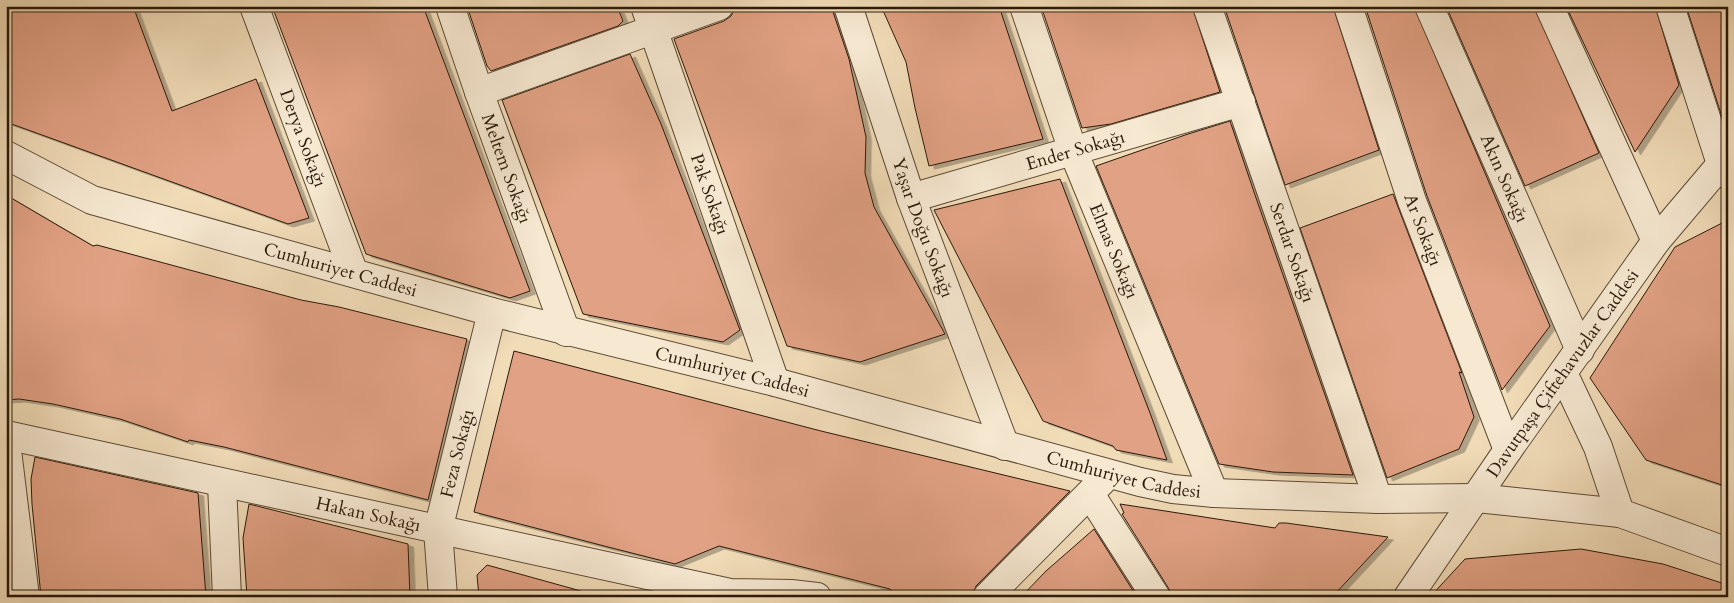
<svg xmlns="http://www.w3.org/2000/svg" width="1734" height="603" viewBox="0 0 1734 603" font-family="Cardo,serif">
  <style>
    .building { fill: #e1a184; stroke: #2b1909; filter: url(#shadow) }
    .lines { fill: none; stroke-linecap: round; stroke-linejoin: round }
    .minor-casing { stroke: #5c4a35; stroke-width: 30 }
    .minor { stroke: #f6e8d1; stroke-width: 28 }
    .labels { text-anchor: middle; stroke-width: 5; stroke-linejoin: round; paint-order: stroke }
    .street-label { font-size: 18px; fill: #2b1909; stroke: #f6e8d1 }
  </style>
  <defs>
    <filter id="shadow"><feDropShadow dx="5.5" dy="3" stdDeviation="0" flood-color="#0004"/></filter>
  </defs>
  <rect width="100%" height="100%" fill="#f1dcb8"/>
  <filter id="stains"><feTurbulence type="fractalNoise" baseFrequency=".004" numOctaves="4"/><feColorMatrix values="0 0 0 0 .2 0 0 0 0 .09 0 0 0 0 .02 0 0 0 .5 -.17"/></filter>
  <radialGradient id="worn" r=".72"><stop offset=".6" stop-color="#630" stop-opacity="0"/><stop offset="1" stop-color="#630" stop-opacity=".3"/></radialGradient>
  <path class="building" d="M6 6H133L172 111 256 79 309 218 288 224 6 122Z
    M272 6H423L530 291 510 298 366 254Z
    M467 6H617L623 21 618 26 491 71 487 66Z
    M746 6H831L849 59 866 137 865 173 874 207 945 334 860 362 787 346 674 39 724 21 731 16 734 10Z
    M881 6H999L1043 139 929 166 915 108 906 62Z
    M1041 6H1192L1220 92 1111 124 1082 128Z
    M1224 6H1333L1379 150 1285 185Z
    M1365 6H1414L1550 326 1502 390 1427 196Z
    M1446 6H1534L1599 153 1525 186Z
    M1566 6H1655L1679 85 1635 152Z
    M1686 6H1723L1728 20V122L1724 123Z
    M630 54 661 124 740 330 723 342 583 314 502 100Z
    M1230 121 1255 195 1353 475 1273 472 1219 464 1096 166 1188 134Z
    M1060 179 1150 413 1167 460 1116 450 1113 446 1043 421 934 210Z
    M1393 194 1462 373 1459 372 1474 417 1459 449 1387 478 1300 228Z
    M6 195 93 246 97 245 301 300 339 307 467 339 428 500 224 447 189 440 188 442 120 419 53 404 19 399 6 400Z
    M1728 220V487L1646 460 1590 378 1675 247Z
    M514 351 821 431 1070 491 976 586 972 597H897L890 589 719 546 675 564 608 547 474 512Z
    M35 457 198 493 206 597H41L32 504 31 479Z
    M249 504 408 544 410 597H247L243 538Z
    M1120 504 1275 528 1279 523H1286L1388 537 1334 595 1325 597H1172L1169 589 1122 514 1124 513Z
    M1094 529 1137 597H1021L1046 571Z
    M1581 549 1663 564 1728 585V597H1430L1465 559Z
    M487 565 581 591 580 597H479L477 575Z"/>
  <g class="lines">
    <g class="minor-casing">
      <g id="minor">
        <path id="s1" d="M254 6 353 271"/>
        <path id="s2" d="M450 6 479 92 566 332"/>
        <path id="s3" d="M645 6 775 382"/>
        <path id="s4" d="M848 6 911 198 1005 446"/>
        <path id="s5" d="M1024 6 1073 151 1214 493"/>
        <path id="s6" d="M1207 6 1378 499"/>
        <path id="s7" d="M1348 6 1412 201 1508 450"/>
        <path id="s8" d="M1429 6 1580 350"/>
        <path d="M1549 6 1656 241"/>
        <path d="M1670 6 1721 164 1728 175"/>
        <path d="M479 92 719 6"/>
        <path id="s9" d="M6 155 92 200 492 312 775 382 1140 482 1173 489 1214 493 1378 499 1477 498 1620 513 1728 552"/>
        <path id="s10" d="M911 198 1241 102"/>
        <path d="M1563 373 1598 447 1620 513"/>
        <path id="s11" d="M6 435 730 593 791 594 817 597"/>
        <path d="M6 442 25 597"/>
        <path d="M222 484 227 597"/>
        <path d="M1090 494 1156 597"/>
        <path id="s12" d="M443 597 438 530 492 312"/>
        <path d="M987 597 1109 474"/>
        <path id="s13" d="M1408 597 1508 450 1656 241 1728 156"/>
      </g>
    </g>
    <use href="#minor" class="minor"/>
  </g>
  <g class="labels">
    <g class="street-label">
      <text dy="6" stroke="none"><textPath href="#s1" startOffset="141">Derya Sokağı</textPath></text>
      <text dy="6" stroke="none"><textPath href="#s10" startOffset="171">Ender Sokağı</textPath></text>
      <text dy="6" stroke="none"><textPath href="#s2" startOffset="172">Meltem Sokağı</textPath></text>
      <text dy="6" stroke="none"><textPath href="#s8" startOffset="188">Akın Sokağı</textPath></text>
      <text dy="6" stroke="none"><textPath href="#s3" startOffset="199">Pak Sokağı</textPath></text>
      <text dy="6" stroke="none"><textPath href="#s4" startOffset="234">Yaşar Doğu Sokağı</textPath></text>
      <text dy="6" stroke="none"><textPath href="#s7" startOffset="236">Ar Sokağı</textPath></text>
      <text dy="6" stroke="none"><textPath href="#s5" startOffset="261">Elmas Sokağı</textPath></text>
      <text dy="6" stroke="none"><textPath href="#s6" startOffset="261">Serdar Sokağı</textPath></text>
      <text dy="6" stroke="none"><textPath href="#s9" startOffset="355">Cumhuriyet Caddesi</textPath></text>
      <text dy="6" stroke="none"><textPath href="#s9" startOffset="760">Cumhuriyet Caddesi</textPath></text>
      <text dy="6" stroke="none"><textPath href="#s13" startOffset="272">Davutpaşa Çiftehavuzlar Caddesi</textPath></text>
      <text dy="6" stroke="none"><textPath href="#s12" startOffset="146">Feza Sokağı</textPath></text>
      <text dy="6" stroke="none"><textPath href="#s9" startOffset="1165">Cumhuriyet Caddesi</textPath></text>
      <text dy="6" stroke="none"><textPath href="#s11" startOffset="371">Hakan Sokağı</textPath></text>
    </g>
  </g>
  <rect width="1734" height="603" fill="none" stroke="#f1dcb8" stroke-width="25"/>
  <rect x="8" y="8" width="1719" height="588" fill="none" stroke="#2b1909" stroke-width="2.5"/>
  <rect x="12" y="12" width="1709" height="578" fill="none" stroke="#2b1909"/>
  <rect width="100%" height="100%" filter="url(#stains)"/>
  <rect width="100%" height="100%" fill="url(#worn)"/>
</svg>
